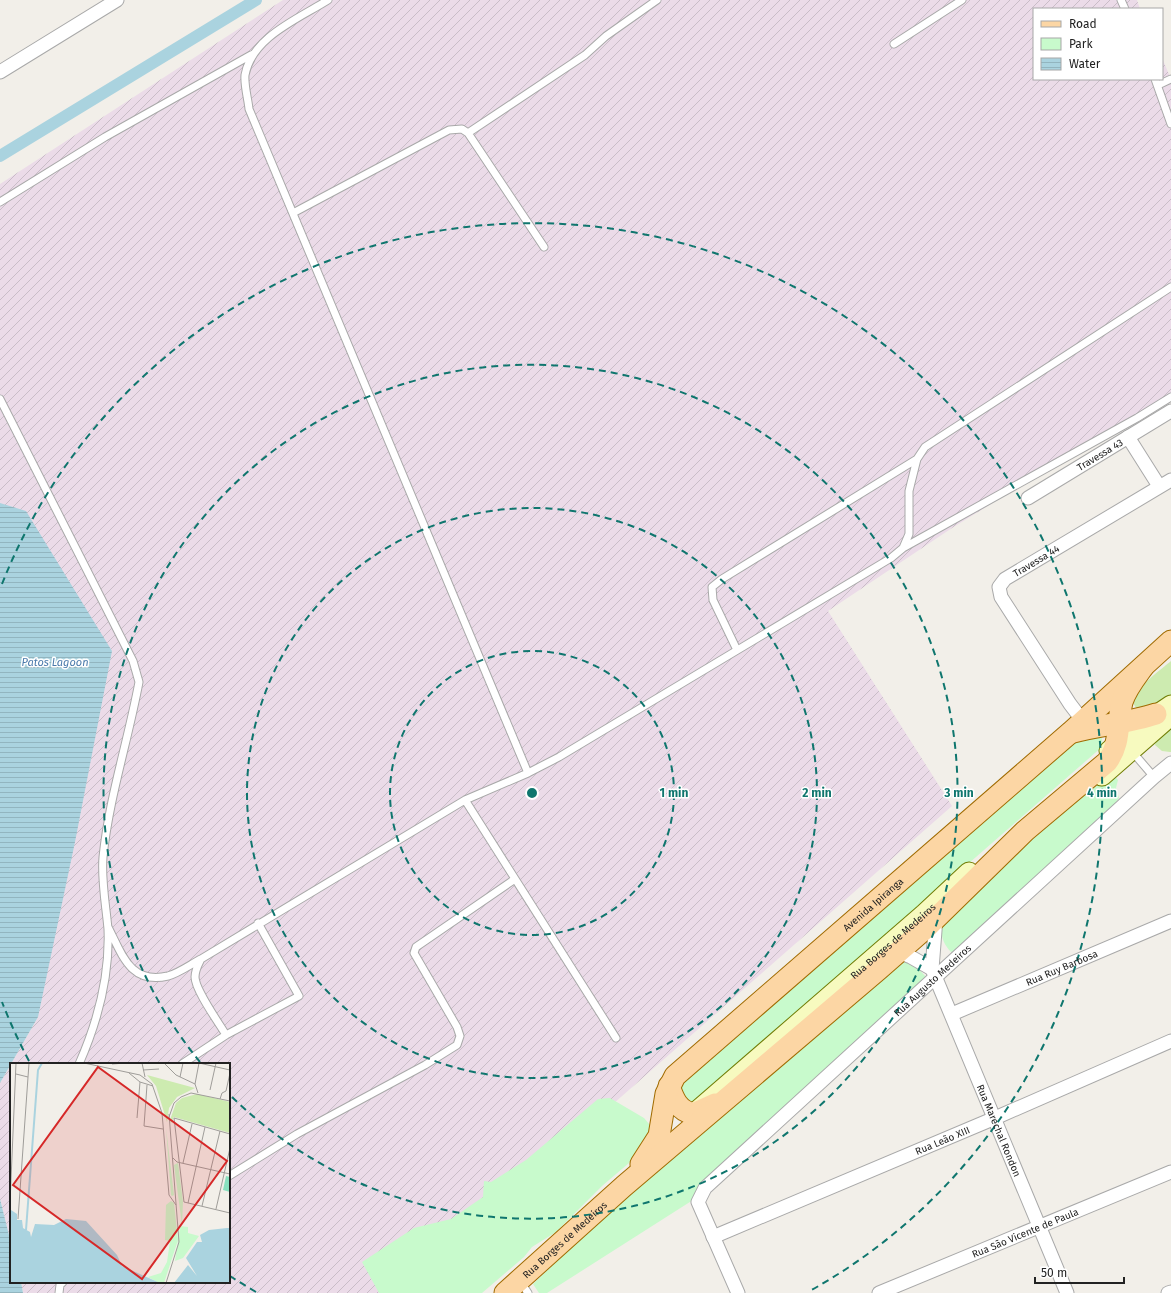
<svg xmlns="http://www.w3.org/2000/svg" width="1171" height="1293" viewBox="0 0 1171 1293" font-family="'Fira Sans',sans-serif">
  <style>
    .industrial { fill: url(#industrial-furrows) }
    .grass { fill: #cdebb0 }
    .park { fill: #c8facc }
    .water { fill: url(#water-rules) }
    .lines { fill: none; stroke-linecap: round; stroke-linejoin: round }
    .canal { stroke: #aad3df; stroke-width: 12 }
    .service-casing { stroke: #a9a9a9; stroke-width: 9 }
    .minor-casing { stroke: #a9a9a9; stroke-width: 15 }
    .secondary-casing { stroke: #707d05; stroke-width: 21 }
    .primary-casing { stroke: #a06b00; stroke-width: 23 }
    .service { stroke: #fff; stroke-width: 7 }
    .minor { stroke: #fff; stroke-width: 13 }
    .secondary { stroke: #f7fabf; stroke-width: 19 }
    .primary { stroke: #fcd6a4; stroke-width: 21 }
    .ring { fill: none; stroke: #0f766e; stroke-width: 2; stroke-dasharray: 7 5 }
    .labels { text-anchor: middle; stroke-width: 3; stroke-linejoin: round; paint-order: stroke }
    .street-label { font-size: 10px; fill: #222; stroke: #fff }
    .water-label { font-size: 11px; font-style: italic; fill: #4a7aab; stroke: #fff }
    .inset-river { fill: none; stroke: #aad3df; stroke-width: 2 }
    .inset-road { fill: none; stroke: #9f9d99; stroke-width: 1 }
    .view { fill: #d62828; fill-opacity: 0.15; stroke: #d62828; stroke-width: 2 }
    .inset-edge { fill: none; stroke: #222; stroke-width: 2 }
    .centre { fill: #0f766e; stroke: #fff; stroke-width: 2 }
    .ring-label { font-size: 12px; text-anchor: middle; font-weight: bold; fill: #0f766e; stroke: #fff; stroke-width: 3; stroke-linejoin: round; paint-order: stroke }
  </style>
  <defs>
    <pattern id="industrial-furrows" width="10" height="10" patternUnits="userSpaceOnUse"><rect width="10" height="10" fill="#ebdbe8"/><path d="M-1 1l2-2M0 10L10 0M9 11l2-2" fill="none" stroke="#c9bcc7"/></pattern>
    <pattern id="water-rules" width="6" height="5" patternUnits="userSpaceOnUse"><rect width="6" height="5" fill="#aad3df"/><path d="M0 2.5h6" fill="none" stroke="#92b5bf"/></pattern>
  </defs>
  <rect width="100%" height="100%" fill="#f2efe9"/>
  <path class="industrial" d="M283 0H1137L1140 9H1034V79H1162V58L1171 79V393L952 528 828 611 952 806 398 1293H23L21 1282H229V1064H11V1243L0 1199V1083L38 1017 0 503V184Z"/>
  <path class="grass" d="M1171 661V697L1143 711C1114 702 1161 670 1171 661Z
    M1171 719V752H1170L1162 751 1155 745 1157 737Z"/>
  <path class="park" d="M1101 734 1103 746 696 1102H689L682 1099 680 1083 1081 735Z
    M1111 771 1118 780 1116 788 1119 798 1111 809 957 953 951 952C941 941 939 931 944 917Z
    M903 961 916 966 926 977 693 1200 547 1293H539L533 1284 627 1194Z
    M610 1098 644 1118 650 1125 651 1133 647 1141 629 1163 602 1186 556 1232 532 1247 524 1257 482 1293H379L362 1262 414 1228 451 1219 483 1197 484 1181 491 1182 526 1160 598 1099Z"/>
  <path class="water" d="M0 503 26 511 112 651 75 842 38 1017 0 1083Z
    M0 1199 11 1243V1282H21L23 1293H0Z"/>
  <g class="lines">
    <path class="canal" d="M0 156 256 0"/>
    <g class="service-casing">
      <path id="service" d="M328 0C298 19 252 37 245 75 244 85 248 99 249 109L528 773 559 757 891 558 903 548 909 534V491L917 459 925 447 1171 287
        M1121 0 1125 9
        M894 44 962 0
        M1155 79 1171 124
        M1158 85 1171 79
        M468 133 585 55 606 36 657 0
        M0 202 105 137 251 55
        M293 213 449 130 462 129 468 133 544 247
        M0 399 133 661 139 682C128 741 109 798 103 857 101 880 106 906 108 929 110 977 98 1021 79 1064
        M903 548 1137 418 1171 397
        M737 650 713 600 712 587 722 579 917 459
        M1136 756 1154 777
        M465 800 616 1038
        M108 927C122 954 130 985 168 976 179 973 191 964 201 959
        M226 1035 299 996 258 923
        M182 1064 226 1035C219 1023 195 990 195 977 195 970 198 965 201 959L465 800 528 773
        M229 1176 297 1134 425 1065 457 1045 460 1036 457 1027 414 953 416 947 515 879
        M520 1281 528 1293
        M59 1293 60 1285 63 1282"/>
    </g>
    <g class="minor-casing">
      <g id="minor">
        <path d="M0 72 117 0"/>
        <path d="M1128 437 1159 486"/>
        <path id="s1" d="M1028 498 1171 411"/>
        <path id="s2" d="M1083 721 1070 704 1001 597 999 587 1005 579 1171 480"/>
        <path id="s3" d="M936 918 932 969 1067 1293"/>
        <path d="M898 952 911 957 932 969"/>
        <path id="s4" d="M952 1014 1171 921"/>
        <path id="s5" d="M713 1237 995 1118 1171 1041"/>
        <path id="s6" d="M738 1293 698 1202 705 1188 1154 777 1171 763"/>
        <path id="s7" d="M879 1293 1171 1172"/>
        <path d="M1168 1293 1171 1292"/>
      </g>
    </g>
    <g class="secondary-casing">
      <g id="secondary">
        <path d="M1109 751 1131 732 1171 705"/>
        <path d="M1102 776 1165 721"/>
        <path id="s8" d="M698 1110 924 914 969 872"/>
      </g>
    </g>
    <g class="primary-casing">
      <g id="primary">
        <path d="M1073 732C1100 725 1129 723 1156 714"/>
        <path d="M669 1086C674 1100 678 1110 693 1114L715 1104"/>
        <path id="s9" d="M641 1164 659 1136 666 1094 675 1076 1071 732 1171 641"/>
        <path id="s10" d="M505 1293 624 1186 879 969 929 925 1025 831 1107 762C1121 744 1117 723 1122 702 1126 689 1135 678 1143 667"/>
      </g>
    </g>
    <use href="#service" class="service"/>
    <use href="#minor" class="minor"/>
    <use href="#secondary" class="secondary"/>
    <use href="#primary" class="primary"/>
  </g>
  <g class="ring">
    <circle cx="532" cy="793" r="142"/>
    <circle cx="532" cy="793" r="285"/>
    <path d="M200 1062A427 427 0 1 1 230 1095"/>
    <path d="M256 1292A570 570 0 0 1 230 1276M29 1061A570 570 0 0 1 2 1002M2 584A570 570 0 1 1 808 1292"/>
  </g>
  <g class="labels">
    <g class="street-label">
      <text dy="4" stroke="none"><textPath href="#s1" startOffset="84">Travessa 43</textPath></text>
      <text dy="4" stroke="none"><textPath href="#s2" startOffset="205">Travessa 44</textPath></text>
      <text dy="4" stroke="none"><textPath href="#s9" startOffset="358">Avenida Ipiranga</textPath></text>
      <text dy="4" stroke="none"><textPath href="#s8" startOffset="258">Rua Borges de Medeiros</textPath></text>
      <text dy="4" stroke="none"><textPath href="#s4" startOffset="119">Rua Ruy Barbosa</textPath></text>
      <text dy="4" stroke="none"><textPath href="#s6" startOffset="423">Rua Augusto Medeiros</textPath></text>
      <text dy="4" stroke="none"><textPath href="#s3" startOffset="226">Rua Marechal Rondon</textPath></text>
      <text dy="4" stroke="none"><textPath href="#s5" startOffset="249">Rua Leão XIII</textPath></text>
      <text dy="4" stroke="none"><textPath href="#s7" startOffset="158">Rua São Vicente de Paula</textPath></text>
      <text dy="4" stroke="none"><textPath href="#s10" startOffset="80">Rua Borges de Medeiros</textPath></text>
    </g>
    <g class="water-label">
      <text x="55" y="666">Patos Lagoon</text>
    </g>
  </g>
  <g transform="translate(10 1063)">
    <rect width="220" height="220" fill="#f2efe9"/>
    <path d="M137 12 185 25 167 34 159 45 157 59 146 23ZM187 31 220 39V70L164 54 161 60 160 57 166 40 172 35Z" fill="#cdebb0"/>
    <path d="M156 65 164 132 162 133 161 132ZM168 100 173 139 172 162 164 102ZM161 138 164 140 168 177 154 220H149L138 214 151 210 157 199 160 178 155 177 156 142ZM170 163 178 164V170L189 173 173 195 165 198Z" fill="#c8facc"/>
    <path d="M216 113 220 114V129L213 127Z" fill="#88e0be"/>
    <path d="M0 144 1 147 7 151V157H12L13 165 20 169 21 174 25 161 44 162 56 156 76 158 107 192 112 203 150 220H0ZM217 165H220V220H164L178 202 187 213 176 195 187 179H192L190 172 199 167Z" fill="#aad3df"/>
    <path class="inset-river" d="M16 167 28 7 32 0"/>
    <path class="inset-road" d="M74 0 130 12 142 21 152 50 159 132 166 142M132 0 135 14M154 0 166 12 185 21M189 0 220 7M102 1 116 0M133 7 149 6M119 10 130 19 143 23M6 11 18 14M170 14 173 0M137 22 134 63 153 66M200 27 206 0M188 30 185 21 189 0M210 36 212 30 216 28 220 10M159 54 164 40 171 34 181 30 220 38M127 55 130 19M220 71 164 55 174 139 220 150M163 95 167 99 220 111M173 100 182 61M0 140 6 0M178 140 195 64M192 143 210 68M206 146 220 85M8 156 19 0M156 220 169 179 159 51"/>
    <path class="view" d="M88 4 217 98 132 216 3 122Z"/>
    <rect width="220" height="220" class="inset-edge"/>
  </g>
  <circle cx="532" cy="793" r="6" class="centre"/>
  <g class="ring-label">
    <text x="674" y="797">1 min</text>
    <text x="817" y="797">2 min</text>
    <text x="959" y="797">3 min</text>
    <text x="1102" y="797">4 min</text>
  </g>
  <rect x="1033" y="8" width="130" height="72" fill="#ffffff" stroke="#a7a7a7"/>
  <rect x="1041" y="21" width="20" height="6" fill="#fcd6a4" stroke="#a7a7a7"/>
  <text x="1069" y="28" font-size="12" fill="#222222">Road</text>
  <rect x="1041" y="38" width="20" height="12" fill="#c8facc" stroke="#a7a7a7"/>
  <text x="1069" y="48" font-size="12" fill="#222222">Park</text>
  <rect x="1041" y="58" width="20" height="12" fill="url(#water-rules)" stroke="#a7a7a7"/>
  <text x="1069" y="68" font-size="12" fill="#222222">Water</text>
  <path d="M1035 1277v6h89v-6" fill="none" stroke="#222222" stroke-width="2"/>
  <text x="1041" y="1277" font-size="12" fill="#222222" stroke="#ffffff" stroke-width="3" paint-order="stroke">50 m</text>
</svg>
